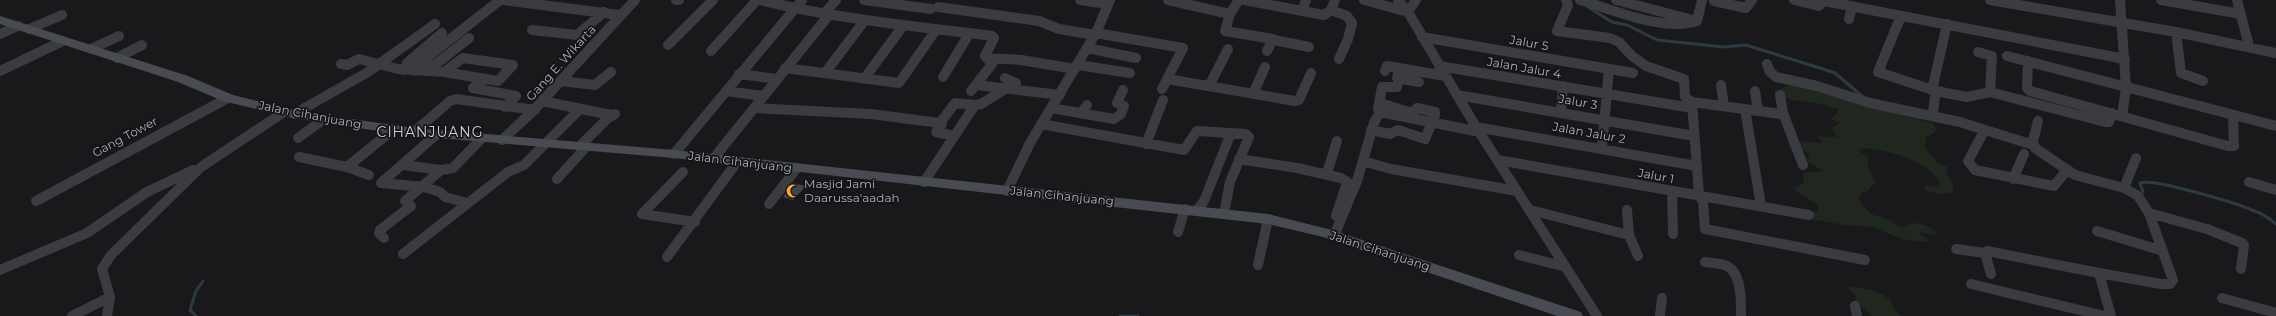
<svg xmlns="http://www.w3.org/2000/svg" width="2276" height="316" viewBox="0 0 2276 316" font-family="Montserrat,sans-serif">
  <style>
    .green { fill: #1f271f }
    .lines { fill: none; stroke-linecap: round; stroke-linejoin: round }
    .stream { stroke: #2e3a41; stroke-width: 3 }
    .building { fill: #434449 }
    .street { stroke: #3a3c41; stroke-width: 10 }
    .secondary { fill: #484b51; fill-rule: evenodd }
    .labels { text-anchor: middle; stroke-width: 3.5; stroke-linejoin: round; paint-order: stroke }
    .street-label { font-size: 12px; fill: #abb2bc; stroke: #141417 }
    .poi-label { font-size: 12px; fill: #abb2bc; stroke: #141417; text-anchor: start }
    .quarter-label { font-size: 14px; letter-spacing: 1px; fill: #ccd0d7; stroke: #141417 }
  </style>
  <rect width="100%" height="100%" fill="#19191c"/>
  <path class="green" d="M1792 83 1932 123 1936 129 1934 133 1926 137 1925 148 1937 162 1947 167 1946 172 1953 185V193L1938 194 1925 190V186L1938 187 1940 184C1931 160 1886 150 1863 148L1859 151 1868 158 1869 162 1867 165 1875 182 1868 191 1861 193 1859 200 1871 214 1891 220 1899 227H1905L1911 223C1919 223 1930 226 1936 232V235L1918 232 1928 239 1927 242 1902 239 1872 227 1844 225 1811 219 1807 212 1818 211V205L1797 192 1794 188 1803 184 1804 173 1824 171 1808 162 1807 159 1810 155 1808 152 1791 149 1788 145 1798 141 1820 143 1822 141 1817 136 1837 137 1832 128 1840 123 1831 119 1839 111 1838 109 1817 103 1790 100 1778 91Z
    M1847 286C1859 288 1880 290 1889 299 1894 305 1894 313 1902 316H1872L1856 301V296Z"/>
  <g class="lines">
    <path class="stream" d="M1588 7 1612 22 1627 25 1657 40 1724 47 1746 45 1823 69 1835 73 1862 96
      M2143 192 2140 183C2153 178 2236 203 2252 210 2261 213 2269 218 2276 224
      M196 316 190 310 196 291 203 281
      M1120 316H1138"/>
  </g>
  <path class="building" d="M793 183 806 186 793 200 783 197Z"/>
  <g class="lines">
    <path class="street" d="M503 0 620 15
      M676 0H679
      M760 0C836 19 914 26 992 36L994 38 985 56 992 64 971 91
      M864 0 931 9
      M1080 0 1108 4
      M1168 0 1230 14
      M1239 0 1230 14 1225 31 1273 39 1267 51
      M1244 0 1324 15 1331 10 1335 0
      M1364 0 1408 12
      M1398 0 1408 12 1476 127 1597 316
      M1566 0 1568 5 1557 31 1610 38 1619 42 1632 56 1646 66 1684 79 1685 97 1692 102
      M1580 0C1615 10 1662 32 1697 21L1702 0
      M1616 0 1697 21
      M1794 0 1819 6 1824 0
      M1990 0 2176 32 2276 53
      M2120 0 2126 88 2122 116
      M2161 0 2241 14
      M2237 0 2249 46
      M1714 1 1746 8 1752 0
      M1824 1 2125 59
      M938 7 1039 21 1059 29 1095 35
      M1331 10 1347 16 1352 23 1348 39 1339 59
      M1302 11 1306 0
      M1408 12 1416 0
      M824 14 836 0
      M1901 16 1878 72 1936 91
      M1849 19 1852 6
      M29 29 62 15
      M532 30 577 35 604 12
      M2176 32 2181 73 2203 81
      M1096 33 1183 48 1162 89
      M0 34 18 26
      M1422 37 1633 73
      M1274 40 1309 47
      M668 45 713 0
      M1087 48 1136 58
      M91 49 119 36
      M711 51 757 0
      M2007 56 2276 126
      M117 58 142 45
      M463 58 513 65 498 81 444 72Z
      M987 58 1021 60 1075 69
      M2028 61 2027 88 2030 91 2228 146H2234L2233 116
      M341 64 347 65 359 59 398 69 444 72
      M1767 64 1770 72 1776 77 1817 86 1870 103 1960 122 2033 145
      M1078 65 1130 73
      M1439 66 1692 108
      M785 68 899 83 936 30
      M404 70 410 65 407 63 442 33
      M0 71 63 41
      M414 71 430 55 500 0
      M427 71 469 38
      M1385 71 1387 66 1445 76
      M825 73 865 20
      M739 74 777 79
      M1398 74 1397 78 1419 82
      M943 77 969 34
      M1005 78 1016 83 1013 89
      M485 79 473 88 516 96 505 107
      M864 79 903 26
      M1167 79 1295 101 1299 100 1311 73
      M561 81 595 85 611 72
      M977 85 1060 95
      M1721 85 1724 106
      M1209 86 1228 49
      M1932 90 1947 24
      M726 91 763 96
      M1755 91 1758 111
      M1990 92 2105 122H2109L2112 113
      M1253 94 1265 67
      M1457 95 1694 136
      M1780 95 1783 113 1803 165
      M542 101 611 115
      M975 105 981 104 1007 88
      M754 108 871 114 940 123
      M1051 108 1114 119 1121 114 1124 106 1117 103 1123 90
      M1745 109 1761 206
      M1933 111 1936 91 1967 97 1990 92 1992 56 1978 52
      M1380 112 1480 132
      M1561 112 1563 86
      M1081 113 1087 105
      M294 114 368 72 435 24
      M1781 114 1692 102 1699 195 1703 202 1705 229 1865 260
      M2038 121 2033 141 2035 148 2075 175 2124 188 2138 196 2149 213 2173 280 2170 284H2161L2099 273 2111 316
      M1041 124 1184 150 1197 131 1246 134 1249 137 1230 182 1224 213
      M1476 127 1697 166
      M1371 130 1390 134 1398 130 1425 139 1435 115V112L1417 108 1412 113 1380 103
      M414 132 450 101 456 99 535 110
      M437 134 381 183 424 187 440 192 445 197 467 203
      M1982 135 1968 161 1975 170 2054 186 2067 170
      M298 138 324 119
      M502 140 532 112 635 0
      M1146 144 1163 100
      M580 146 607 119 615 114
      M1602 148 1609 69
      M674 154 802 0
      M299 157 347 167 394 129
      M713 159 829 15
      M1239 159 1297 168 1341 178 1347 182 1336 216
      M1498 160 1809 215
      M1363 161 1391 169 1517 191
      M403 165 441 170
      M347 167 369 175
      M683 172 642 214 695 222
      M1327 173 1337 141
      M557 179 586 147
      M2013 179 2024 154
      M924 182 975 105 955 103 940 123 942 124 936 132 954 136
      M2249 182 2276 190
      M2124 188 2136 158
      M1007 191 1030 143 1096 33 1110 0
      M1672 192 1673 234
      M36 201 228 98
      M769 204 797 168
      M1197 210 1204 201 1231 133
      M1530 210 1629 235 1638 256
      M1627 210 1629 235
      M2149 213 2207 229 2242 243 2244 245 2241 269
      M2097 231 2163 251
      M1178 232 1185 209
      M1334 236 1357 181 1374 123 1380 112 1378 109 1382 87H1397L1399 78
      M384 238 379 233 380 230 411 206 405 201 441 170 453 168 482 138
      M1956 249 1985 253
      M403 254 508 172 524 165 580 109
      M1519 255 1566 267
      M667 257 737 162
      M1705 262C1712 263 1721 263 1727 266 1742 274 1741 301 1741 316
      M1258 265 1268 219
      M0 270 87 233 147 192 193 170
      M1991 274 1985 253 1987 251 2099 273
      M1971 284 2105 316
      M2222 298 2276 313
      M1855 306 1857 316
      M72 316 110 297
      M107 316 110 297 102 269 111 255 201 167 284 112
      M1660 316 1662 298"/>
    <path class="secondary" d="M0 16 188 76 233 95 284 108 324 115 414 128 674 150 1268 214 1332 230 1581 312 1583 316H1557L1323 237 1268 224 674 158 414 136 324 123 284 116 223 101 178 82 0 24Z"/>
  </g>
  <defs>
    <g id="mosque-bare" transform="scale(1.08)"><path d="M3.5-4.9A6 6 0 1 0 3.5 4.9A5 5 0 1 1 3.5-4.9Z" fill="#fba532" stroke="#141417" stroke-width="2.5" paint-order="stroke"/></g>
  </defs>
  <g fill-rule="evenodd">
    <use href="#mosque-bare" x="793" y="191"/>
  </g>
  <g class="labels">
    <g class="street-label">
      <text transform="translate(1529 43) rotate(10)" y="4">Jalur 5</text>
      <text transform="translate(561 63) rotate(-48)" y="4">Gang E. Wikarta</text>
      <text transform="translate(1524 68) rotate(10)" y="4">Jalan Jalur 4</text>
      <text transform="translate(1578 102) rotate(10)" y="4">Jalur 3</text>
      <text transform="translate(310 115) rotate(11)" y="4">Jalan Cihanjuang</text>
      <text transform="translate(1589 133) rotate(10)" y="4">Jalan Jalur 2</text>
      <text transform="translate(125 137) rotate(-28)" y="4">Gang Tower</text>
      <text transform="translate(740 162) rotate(7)" y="4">Jalan Cihanjuang</text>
      <text transform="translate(1656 176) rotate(11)" y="4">Jalur 1</text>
      <text transform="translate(1062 196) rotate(6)" y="4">Jalan Cihanjuang</text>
      <text transform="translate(1380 251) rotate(18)" y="4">Jalan Cihanjuang</text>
    </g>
    <g class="poi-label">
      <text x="804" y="188">Masjid Jami<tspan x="804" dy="14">Daarussa'aadah</tspan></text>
    </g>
    <g class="quarter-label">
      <text x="430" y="137">CIHANJUANG</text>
    </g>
  </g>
</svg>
